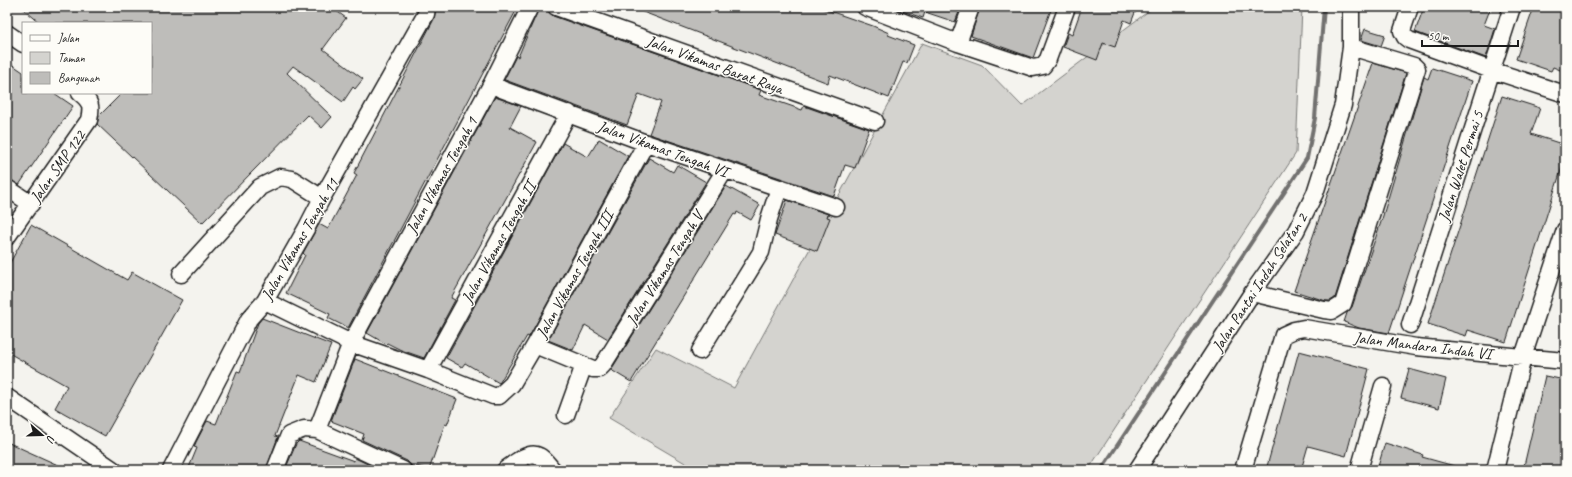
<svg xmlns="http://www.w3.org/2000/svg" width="1572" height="477" viewBox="0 0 1572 477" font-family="Caveat,sans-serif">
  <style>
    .green { fill: #d4d3cf; stroke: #787876 }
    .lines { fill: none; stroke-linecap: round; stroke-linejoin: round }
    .stream { stroke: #72716f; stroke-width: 4 }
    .building { fill: #bebdba; stroke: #1c1c1c }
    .minor-casing { stroke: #1c1c1c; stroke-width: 19 }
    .minor { stroke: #fdfcf7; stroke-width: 16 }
    .labels { text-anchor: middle; stroke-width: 3; stroke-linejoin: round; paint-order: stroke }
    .street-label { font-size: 16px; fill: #1c1c1c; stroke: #fdfcf7 }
  </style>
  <rect width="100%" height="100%" fill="#f4f3ee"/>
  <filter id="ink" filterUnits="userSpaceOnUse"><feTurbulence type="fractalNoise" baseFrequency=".025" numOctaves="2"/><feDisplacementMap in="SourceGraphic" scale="8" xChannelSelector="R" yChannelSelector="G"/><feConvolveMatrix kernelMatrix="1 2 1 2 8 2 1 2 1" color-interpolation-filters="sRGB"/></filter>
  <g filter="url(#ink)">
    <path class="green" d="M1154 7H1302L1296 153 1088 470H697L609 418 656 348 734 388 922 43 982 65 1022 106Z"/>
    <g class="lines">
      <path class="stream" d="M1101 470 1307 158 1315 118 1324 7"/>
    </g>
    <path class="building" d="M21 7H331L346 18 323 49 363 79 355 89 353 87 343 102 293 66 287 73 332 117 322 128 308 115 202 223 97 124 99 116 122 93H151V23H40Z
      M436 7H518L348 328 328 318 330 314 286 293 305 255 303 253 319 224 328 229 357 175 354 173 434 19Z
      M630 7H818L873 26 889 33 888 35 914 45 907 63 903 62 889 98 830 75 828 83Z
      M896 7H961L955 22 925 12 923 18 896 9Z
      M980 7H1052L1033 58 971 36Z
      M1082 7H1126L1136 10 1131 23 1124 20 1115 47 1103 43 1097 60 1063 47 1068 33 1072 35Z
      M1424 7H1491L1484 25 1495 29 1486 58 1415 32Z
      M1534 7H1565V72L1553 67 1551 71 1516 59Z
      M539 8 548 11 553 16 761 90 759 95 791 106 802 110 804 106 869 129 855 168 845 165 834 196 649 134 661 102 639 94 627 125 505 80H504L516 56 518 57Z
      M1365 29 1385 35 1381 46 1361 40Z
      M7 61 23 72V93H54L73 106 19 185 7 179Z
      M1373 63 1406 73 1335 298 1330 301H1326L1294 291Z
      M1432 68 1472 81 1389 333 1359 328 1344 322 1347 313 1352 307 1382 219 1424 77 1428 79Z
      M1502 96 1540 108 1531 134 1565 145V158L1506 342 1468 330 1466 336 1428 324Z
      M495 97 521 106 510 127 537 142 451 298 455 300 424 358 401 350 387 343 386 344 367 333Z
      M599 139 628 156 529 337 527 336 500 382 499 383 465 363 462 367 446 358 563 143 588 157Z
      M649 158 673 172 677 165 706 182 608 339 585 325 573 350 548 340Z
      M726 186 760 205 751 220 737 212 736 215 734 214 631 382 611 370Z
      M787 200 828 214 827 217 830 218 817 251 775 235Z
      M31 225 127 280 132 272 182 300 105 436 55 408 67 386 7 352V268Z
      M262 318 331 345 316 382 299 375 275 436 278 437 266 470H188L197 448 194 447 196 442 207 421 216 424 237 371 240 372 258 323Z
      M1299 351 1369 369 1346 456 1308 446 1301 470H1266Z
      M355 359 457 399 447 425 445 424 429 470 417 466 416 470H412L411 465 407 461 362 440 364 434 331 421Z
      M1409 369 1446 379 1439 408 1401 398Z
      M1545 376 1565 380V470H1523Z
      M299 441 354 461 355 458 380 470H285L296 444Z
      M7 442 69 470H7Z
      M1385 443 1423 455 1422 457 1458 467 1457 470H1377Z"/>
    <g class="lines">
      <g class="minor-casing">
        <path id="minor" d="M556 7 875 121
          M865 7 958 43 1033 68 1043 66 1048 59 1067 7
          M1410 7 1402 31 1405 37 1409 40 1491 70 1565 94
          M7 33 23 44
          M958 43 971 7
          M492 83 501 89 646 143 836 207
          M7 188 31 204
          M7 237 89 120C92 106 91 102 80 93
          M181 274 260 187 280 177 292 179 322 198
          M1252 293 1324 310 1332 311 1343 304 1417 69 1414 66 1351 47
          M265 301 351 343 428 370 493 396H499L512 384 535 345 646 143
          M1410 325 1512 7
          M535 345 593 369H599L603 365 725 170
          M700 351 761 252 769 219 779 188
          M428 370 569 113
          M7 397 114 470
          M566 415 584 365
          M317 430 351 343 492 83 530 7
          M171 470 249 319 265 301 306 229 322 198 426 14 427 7
          M275 470 289 435 304 429 317 430 403 470
          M505 470C513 464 529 450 539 456 545 459 549 466 553 470
          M1137 470 1252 293 1296 231 1315 193 1343 105 1351 47V7
          M1243 470 1283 335 1294 330 1304 328 1416 347 1565 361
          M1359 470 1383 386
          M1495 470 1523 357 1565 230"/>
      </g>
      <use href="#minor" class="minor"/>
    </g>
  </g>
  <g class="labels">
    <g class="street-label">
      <text transform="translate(715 64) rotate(20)" y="6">Jalan Vikamas Barat Raya</text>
      <text transform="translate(663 148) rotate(20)" y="6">Jalan Vikamas Tengah VI</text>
      <text transform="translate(57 166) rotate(-55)" y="6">Jalan SMP 122</text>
      <text transform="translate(1460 166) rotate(-72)" y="6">Jalan Walet Permai 5</text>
      <text transform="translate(441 175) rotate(-61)" y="6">Jalan Vikamas Tengah 1</text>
      <text transform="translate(299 239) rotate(-60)" y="6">Jalan Vikamas Tengah 11</text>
      <text transform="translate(498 242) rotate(-61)" y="6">Jalan Vikamas Tengah II</text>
      <text transform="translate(664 268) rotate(-58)" y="6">Jalan Vikamas Tengah V</text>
      <text transform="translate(574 274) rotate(-61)" y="6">Jalan Vikamas Tengah III</text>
      <text transform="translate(1259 282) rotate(-57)" y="6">Jalan Pantai Indah Selatan 2</text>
      <text transform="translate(1423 345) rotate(7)" y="6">Jalan Mandara Indah VI</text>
    </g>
  </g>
  <rect width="1572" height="477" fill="none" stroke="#fdfcf7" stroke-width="24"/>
  <rect x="12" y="12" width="1548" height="453" fill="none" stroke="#1c1c1c" stroke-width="1.5" filter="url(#ink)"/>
  <rect x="22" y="22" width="130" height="72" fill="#fdfcf7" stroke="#a3a29f"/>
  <rect x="30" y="35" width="20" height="6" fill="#fdfcf7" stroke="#a3a29f"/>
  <text x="58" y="42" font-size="12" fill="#1c1c1c">Jalan</text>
  <rect x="30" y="52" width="20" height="12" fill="#d4d3cf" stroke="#a3a29f"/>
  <text x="58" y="62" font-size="12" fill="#1c1c1c">Taman</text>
  <rect x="30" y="72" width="20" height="12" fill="#bebdba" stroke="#a3a29f"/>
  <text x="58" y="82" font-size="12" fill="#1c1c1c">Bangunan</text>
  <g transform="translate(42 435) rotate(110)" stroke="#fdfcf7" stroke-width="3" paint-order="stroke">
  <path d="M0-3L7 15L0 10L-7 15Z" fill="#1c1c1c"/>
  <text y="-6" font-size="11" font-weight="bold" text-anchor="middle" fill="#1c1c1c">U</text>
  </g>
  <path d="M1422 40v6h96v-6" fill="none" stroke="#1c1c1c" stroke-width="2"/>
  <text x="1428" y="40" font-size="12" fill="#1c1c1c" stroke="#fdfcf7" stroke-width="3" paint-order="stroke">50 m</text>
</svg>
